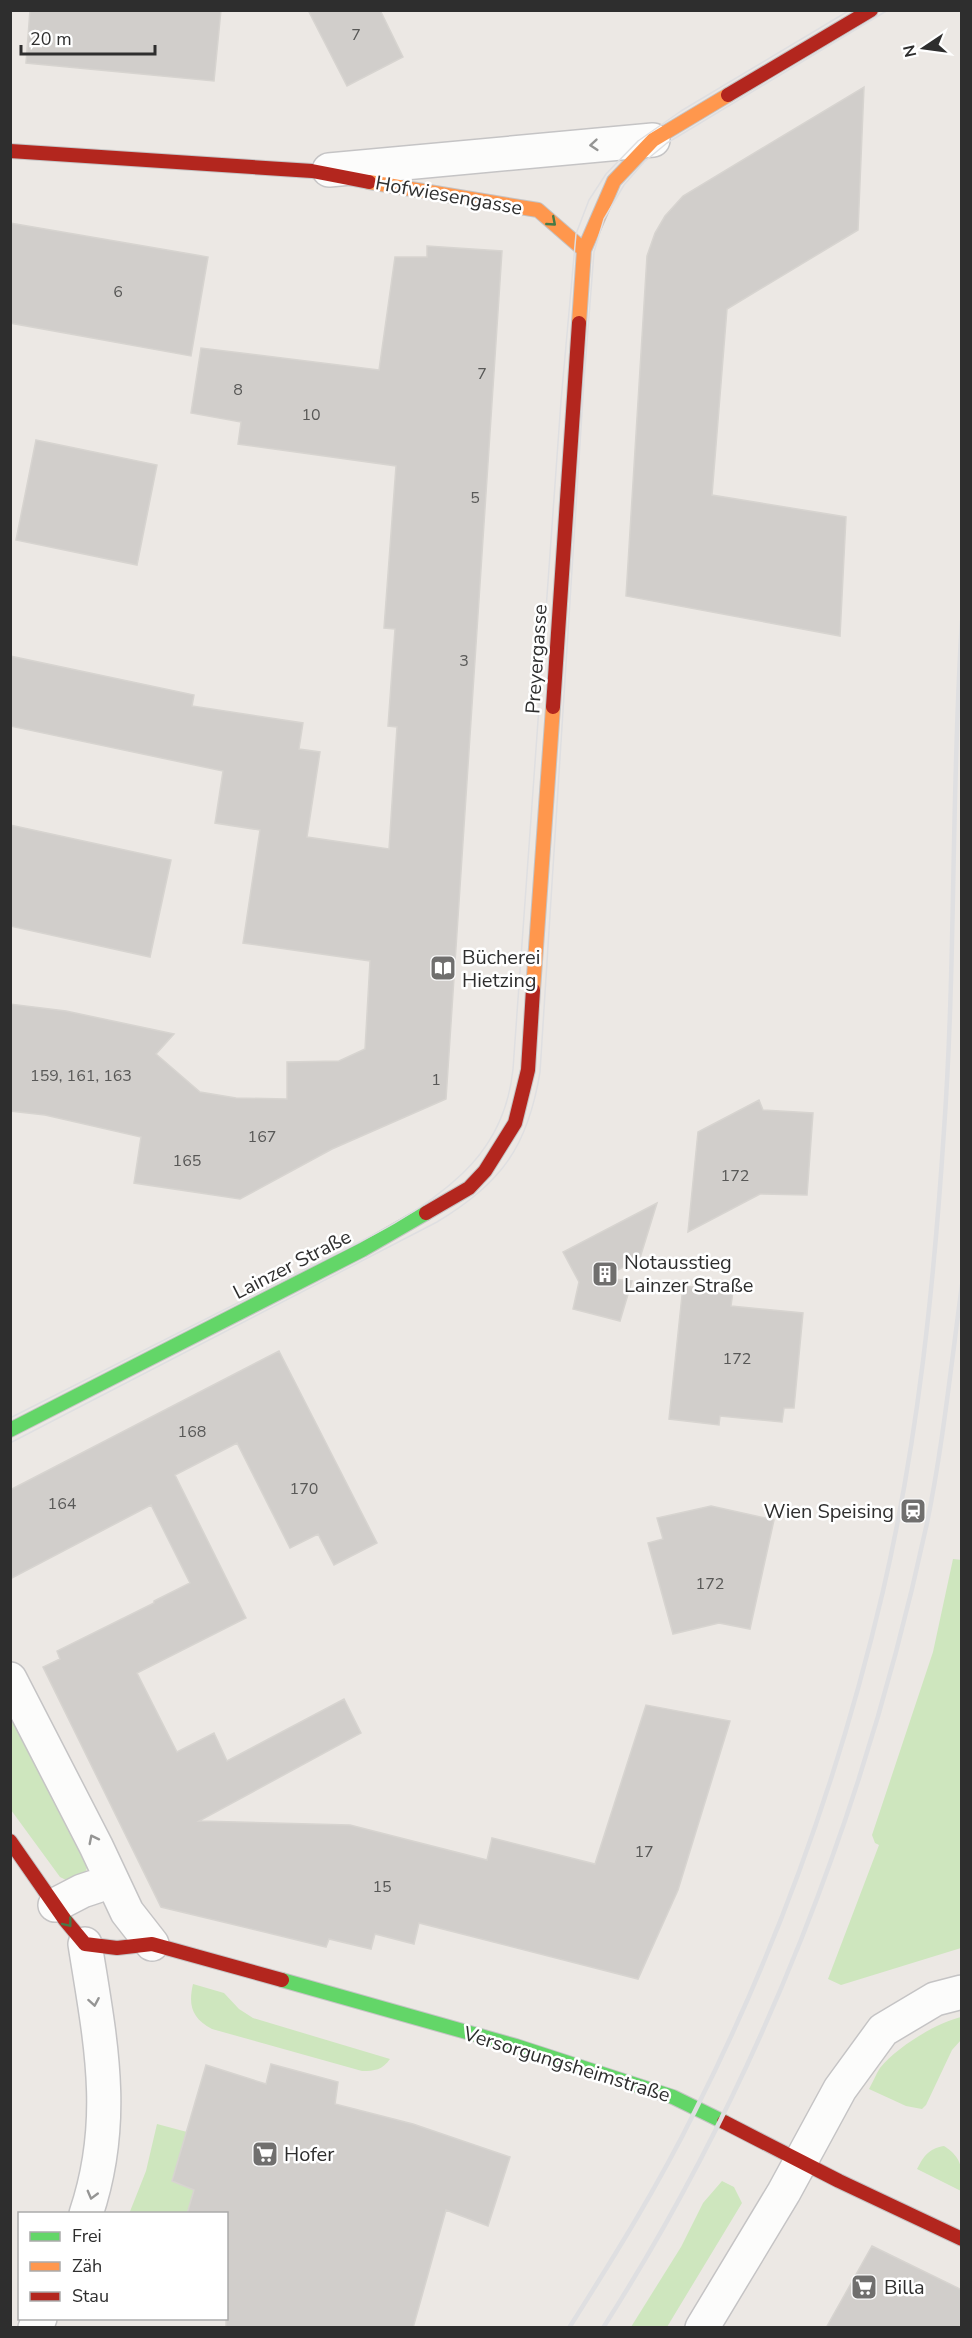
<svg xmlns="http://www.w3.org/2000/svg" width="972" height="2338" viewBox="0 0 972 2338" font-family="'Nunito Sans',sans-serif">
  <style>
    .green { fill: #cee6be }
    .building { fill: #d1cecb; stroke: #d7d4d0; stroke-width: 1.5 }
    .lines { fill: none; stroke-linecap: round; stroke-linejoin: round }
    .street-casing { stroke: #c5c4c5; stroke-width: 36 }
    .fast-casing { stroke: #c5c4c5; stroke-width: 16 }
    .slow-casing { stroke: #c5c4c5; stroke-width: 16 }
    .jam-casing { stroke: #c5c4c5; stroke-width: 16 }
    .street { stroke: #fcfcfb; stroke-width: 33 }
    .fast { stroke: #63d668; stroke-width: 14 }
    .slow { stroke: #ff974d; stroke-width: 14 }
    .jam { stroke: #b3261e; stroke-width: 14 }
    .tram { stroke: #dfdfe1; stroke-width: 1.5 }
    .rail { stroke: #dfdfe1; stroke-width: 4.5 }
    .oneway { stroke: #959594 }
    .oneway2 { stroke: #467a48 }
    .labels { text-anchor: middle; stroke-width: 5; stroke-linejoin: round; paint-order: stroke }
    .number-label { font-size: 16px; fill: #585857 }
    .street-label { font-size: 20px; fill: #2e2e2e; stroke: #fff }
    .poi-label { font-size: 20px; fill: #2e2e2e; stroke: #fff; text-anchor: start }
  </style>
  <rect width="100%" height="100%" fill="#ece8e4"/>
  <path class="green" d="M953 1559 962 1560 961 1948 841 1985 828 1979 879 1845 875 1843 872 1835 933 1652Z
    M10 1706 89 1862 84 1876 68 1881 60 1877 11 1810Z
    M193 1984 224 1993 239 2009 253 2018 390 2059C382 2070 375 2071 362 2071L212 2029C192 2018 188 2006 193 1984Z
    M961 2017V2040L952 2050 926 2105 922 2109 906 2106 869 2089C873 2082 876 2074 880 2068 897 2047 936 2023 961 2017Z
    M157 2124 187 2132 172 2181 194 2190 187 2213 129 2214 146 2171Z
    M944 2146C964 2159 962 2170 961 2191L917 2169C924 2156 928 2149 944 2146Z
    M722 2181 734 2187 742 2203 667 2327H631L681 2247 703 2203Z"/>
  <path class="building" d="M30 10H221L214 81 26 63Z
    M308 10H380L403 57 347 86Z
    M864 87 858 230 727 309 712 495 846 517 840 636 626 596 647 256 655 233 665 216 683 196Z
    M10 223 208 257 191 356 10 323Z
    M427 246 502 251 446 1099 332 1149 240 1199 134 1183 141 1137 45 1115 10 1111V1004L66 1011 174 1034 156 1054 200 1092 236 1098 287 1099V1062L339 1061 365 1049 370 961 243 943 260 830 215 823 223 771 10 726V656L194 695 192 706 303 723 299 749 320 752 307 837 389 849 397 727 388 726 395 629 384 628 396 466 238 444 241 422 191 413 201 348 379 370 395 257H427Z
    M36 440 157 465 137 565 16 540Z
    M10 825 171 860 150 957 10 926Z
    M759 1100 763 1110 813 1113 807 1195 760 1194 688 1232 698 1132Z
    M657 1203 640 1258 603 1278 632 1281 620 1321 573 1309 579 1282 563 1252Z
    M683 1286 733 1291 731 1306 803 1313 794 1408H784L782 1422 720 1416 719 1425 669 1419Z
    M279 1351 377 1543 334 1565 318 1534 290 1548 237 1443 175 1475 246 1618 137 1673 177 1752 214 1733 227 1761 344 1699 361 1733 199 1821 350 1825 487 1860 492 1838 595 1864 646 1705 730 1721 678 1890 638 1979 419 1923 414 1944 375 1934 371 1949 329 1939 326 1947 161 1907 43 1667 60 1659 57 1651 154 1603V1601L190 1583 151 1505 10 1579V1490Z
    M711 1506 774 1520 750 1629 719 1623 673 1634 648 1543 663 1539 657 1518Z
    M271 2064 338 2082 335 2104 413 2124 510 2157 488 2226 446 2210 413 2328H226V2214H187L194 2190 172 2181 206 2065 266 2084Z
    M872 2246 962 2290V2328H826Z"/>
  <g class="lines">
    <g class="street-casing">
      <path id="street" d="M329 170 653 140
        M10 1679 96 1846 127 1912 152 1944
        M55 1905 82 1891 112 1881
        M85 1944C100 2039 118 2119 86 2214
        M35 2328 40 2318
        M702 2328 784 2192 840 2089 883 2030 935 1999 962 1992"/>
    </g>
    <g class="fast-casing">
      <path id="fast" d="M10 1430 362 1250 426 1213
        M282 1980 516 2046 673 2097 724 2122"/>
    </g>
    <g class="slow-casing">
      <path id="slow" d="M369 182 538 210 584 250
        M579 323 584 250 614 181 653 140 728 95
        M533 990 553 707"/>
    </g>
    <g class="jam-casing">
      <path id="jam" d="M728 95 871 10
        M10 151 312 171 369 182
        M553 707 579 323
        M426 1213 469 1188 485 1171 515 1123 528 1070 533 990
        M10 1841 65 1920 85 1944 117 1948 152 1944 282 1980
        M724 2122 839 2181 962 2239"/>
    </g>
    <use href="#street" class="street"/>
    <use href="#fast" class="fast"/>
    <use href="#slow" class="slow"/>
    <use href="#jam" class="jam"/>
    <path class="tram" d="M10 1418C101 1372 192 1326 283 1280 344 1249 413 1221 463 1173 492 1145 509 1109 513 1069L561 401 576 234 589 200 606 174 638 141 681 111 850 10
      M10 1443 437 1222C502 1183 528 1146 540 1072L584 381 594 252 604 219 624 185 644 162 667 143 888 10"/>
    <path class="rail" d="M569 2328C614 2257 658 2186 695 2111 778 1947 841 1770 883 1591 918 1440 934 1285 944 1130 956 961 951 791 962 621
      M603 2328C760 2082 866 1807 927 1523 943 1445 951 1365 962 1285"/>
  </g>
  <defs><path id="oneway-chevron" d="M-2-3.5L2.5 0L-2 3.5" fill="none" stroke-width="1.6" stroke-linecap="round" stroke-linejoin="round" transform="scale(1.5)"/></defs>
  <g class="oneway">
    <use href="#oneway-chevron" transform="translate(594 145) rotate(175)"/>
    <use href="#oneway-chevron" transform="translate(93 1839) rotate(-117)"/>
    <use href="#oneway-chevron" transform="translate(94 2002) rotate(80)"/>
    <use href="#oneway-chevron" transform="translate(92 2195) rotate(105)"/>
  </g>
  <g class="oneway2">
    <use href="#oneway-chevron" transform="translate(552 222) rotate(41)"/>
    <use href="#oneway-chevron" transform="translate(68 1923) rotate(52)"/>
  </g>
  <defs>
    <g id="library-square" transform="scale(1.35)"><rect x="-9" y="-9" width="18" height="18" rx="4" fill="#706f6e" stroke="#fff"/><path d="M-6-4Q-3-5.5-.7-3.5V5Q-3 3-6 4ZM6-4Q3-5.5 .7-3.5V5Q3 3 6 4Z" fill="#fff"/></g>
    <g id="building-square" transform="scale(1.35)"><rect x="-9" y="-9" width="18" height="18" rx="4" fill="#706f6e" stroke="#fff"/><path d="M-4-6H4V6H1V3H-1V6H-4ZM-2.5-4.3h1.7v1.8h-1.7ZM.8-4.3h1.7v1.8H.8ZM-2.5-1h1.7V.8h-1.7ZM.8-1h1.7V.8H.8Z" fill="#fff"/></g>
    <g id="station-square" transform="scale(1.35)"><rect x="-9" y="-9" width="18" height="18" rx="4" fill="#706f6e" stroke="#fff"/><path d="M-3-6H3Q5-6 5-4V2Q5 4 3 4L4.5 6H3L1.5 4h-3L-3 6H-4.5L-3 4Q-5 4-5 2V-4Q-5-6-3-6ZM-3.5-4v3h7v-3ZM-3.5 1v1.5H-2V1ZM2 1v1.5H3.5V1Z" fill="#fff"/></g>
    <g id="supermarket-square" transform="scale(1.35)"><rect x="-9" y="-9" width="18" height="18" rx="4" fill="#706f6e" stroke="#fff"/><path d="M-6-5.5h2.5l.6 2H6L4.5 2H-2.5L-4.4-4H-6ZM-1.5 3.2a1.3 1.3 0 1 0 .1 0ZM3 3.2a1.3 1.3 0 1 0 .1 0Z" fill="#fff"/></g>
  </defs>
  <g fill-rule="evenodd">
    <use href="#library-square" x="443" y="968"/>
    <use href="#building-square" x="605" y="1274"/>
    <use href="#station-square" x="913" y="1511"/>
    <use href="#supermarket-square" x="265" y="2154"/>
    <use href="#supermarket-square" x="864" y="2287"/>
  </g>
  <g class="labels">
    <g class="number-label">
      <text x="356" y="40">7</text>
      <text x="118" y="297">6</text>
      <text x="482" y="379">7</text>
      <text x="238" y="395">8</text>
      <text x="311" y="420">10</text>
      <text x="475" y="503">5</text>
      <text x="464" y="666">3</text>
      <text x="81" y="1081">159, 161, 163</text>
      <text x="436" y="1085">1</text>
      <text x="262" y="1142">167</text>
      <text x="187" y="1166">165</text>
      <text x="735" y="1181">172</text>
      <text x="737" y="1364">172</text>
      <text x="192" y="1437">168</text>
      <text x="304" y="1494">170</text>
      <text x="62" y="1509">164</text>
      <text x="710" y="1589">172</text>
      <text x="644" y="1857">17</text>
      <text x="382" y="1892">15</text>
    </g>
    <g class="street-label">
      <text transform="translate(449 195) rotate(10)" y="7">Hofwiesengasse</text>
      <text transform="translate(536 659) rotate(-86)" y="7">Preyergasse</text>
      <text transform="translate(292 1264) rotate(-27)" y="7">Lainzer Straße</text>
      <text transform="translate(567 2064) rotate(17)" y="7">Versorgungsheimstraße</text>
    </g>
    <g class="poi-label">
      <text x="462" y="964">Bücherei<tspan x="462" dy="23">Hietzing</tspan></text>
      <text x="624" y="1269">Notausstieg<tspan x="624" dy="23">Lainzer Straße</tspan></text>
      <text x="894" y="1518" text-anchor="end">Wien Speising</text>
      <text x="284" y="2161">Hofer</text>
      <text x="884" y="2294">Billa</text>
    </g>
  </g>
  <rect width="972" height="2338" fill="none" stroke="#2e2e2e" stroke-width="24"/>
  <rect x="18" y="2212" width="210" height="108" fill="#ffffff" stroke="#ababab" stroke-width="1.5"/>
  <rect x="30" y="2232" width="30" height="9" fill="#63d668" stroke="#ababab" stroke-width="1.5"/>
  <text x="72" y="2242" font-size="18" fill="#2e2e2e">Frei</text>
  <rect x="30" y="2262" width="30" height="9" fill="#ff974d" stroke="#ababab" stroke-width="1.5"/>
  <text x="72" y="2272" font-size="18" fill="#2e2e2e">Zäh</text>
  <rect x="30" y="2292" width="30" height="9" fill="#b3261e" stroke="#ababab" stroke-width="1.5"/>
  <text x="72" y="2302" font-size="18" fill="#2e2e2e">Stau</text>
  <g transform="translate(924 48) rotate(257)" stroke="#ffffff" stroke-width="4.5" paint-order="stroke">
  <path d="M0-4.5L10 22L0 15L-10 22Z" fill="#2e2e2e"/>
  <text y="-9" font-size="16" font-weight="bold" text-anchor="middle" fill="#2e2e2e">N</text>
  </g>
  <path d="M21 45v9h134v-9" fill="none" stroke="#2e2e2e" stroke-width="3"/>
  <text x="30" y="45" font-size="18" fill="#2e2e2e" stroke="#ffffff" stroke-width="4.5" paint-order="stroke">20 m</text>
</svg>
